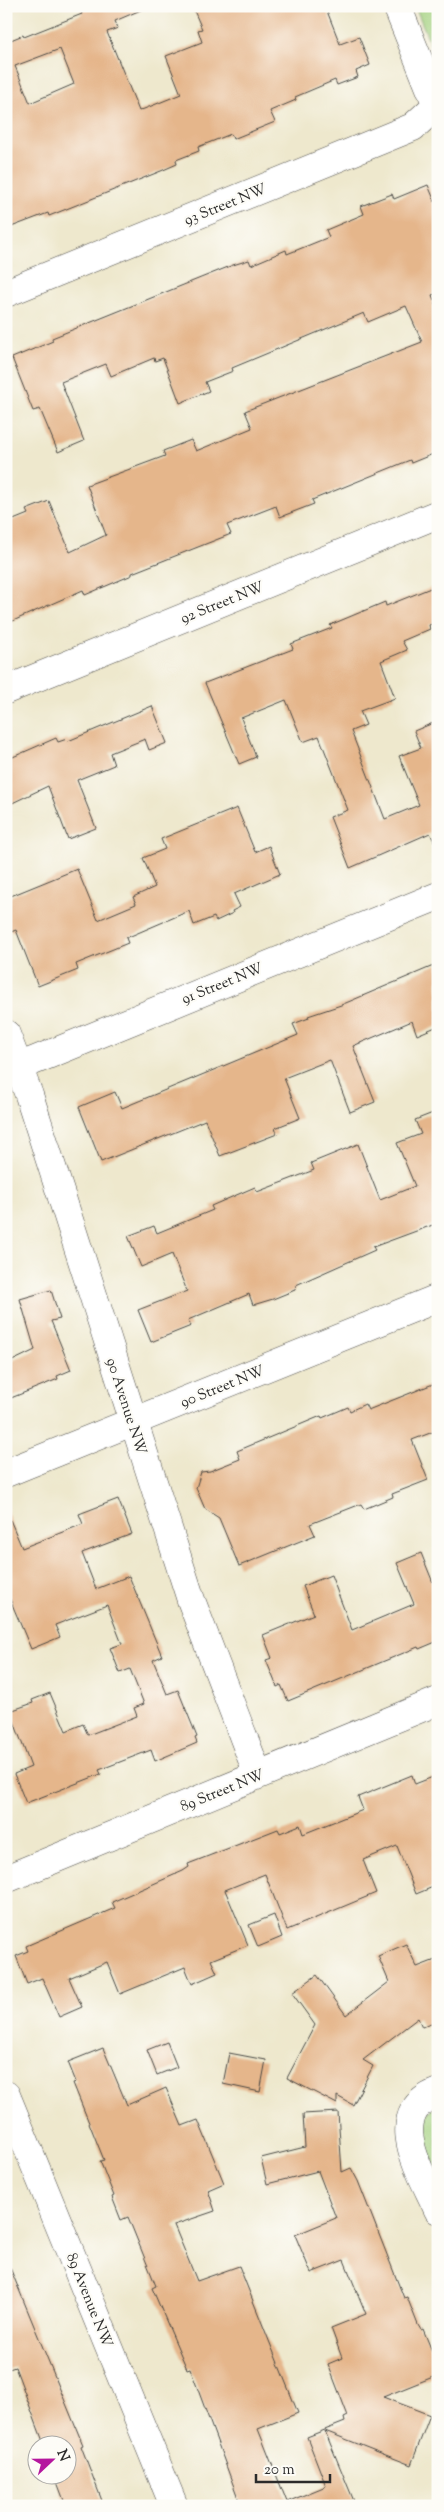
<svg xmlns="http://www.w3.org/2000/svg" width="444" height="2512" viewBox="0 0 444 2512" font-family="'Sorts Mill Goudy',serif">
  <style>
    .green { fill: #a2d07e; stroke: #667e54 }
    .building { fill: #e5b68b; fill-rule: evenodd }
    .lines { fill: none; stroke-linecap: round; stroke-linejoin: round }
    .minor-casing { stroke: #484743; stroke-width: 29 }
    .minor { stroke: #fff; stroke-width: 28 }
    .labels { text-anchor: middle; stroke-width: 4.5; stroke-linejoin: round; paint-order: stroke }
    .street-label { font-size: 15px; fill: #2b2b2b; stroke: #fdfcf7 }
  </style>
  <rect width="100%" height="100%" fill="#fdfcf7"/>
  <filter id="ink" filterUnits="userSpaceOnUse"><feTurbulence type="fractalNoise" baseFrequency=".02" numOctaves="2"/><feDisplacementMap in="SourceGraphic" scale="10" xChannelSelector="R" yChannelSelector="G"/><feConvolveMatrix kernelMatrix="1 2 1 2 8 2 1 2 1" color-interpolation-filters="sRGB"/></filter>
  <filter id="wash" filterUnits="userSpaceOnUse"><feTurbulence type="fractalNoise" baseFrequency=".0096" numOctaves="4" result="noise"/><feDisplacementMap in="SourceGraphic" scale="20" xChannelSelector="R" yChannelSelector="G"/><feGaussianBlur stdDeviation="1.12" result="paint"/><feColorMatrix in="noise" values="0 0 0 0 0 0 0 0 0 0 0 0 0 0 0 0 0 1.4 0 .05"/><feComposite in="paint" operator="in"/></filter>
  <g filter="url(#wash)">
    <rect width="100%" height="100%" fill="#eee8cd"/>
    <path class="green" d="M415 6H438V63Z
      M438 2106V2171C430 2152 409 2117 438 2106Z"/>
    <g id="blocks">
      <path class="building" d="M79 6H150L115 21 118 28 107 32 139 111 181 94 166 56 202 42 198 30 202 29 192 6H325L340 44 359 37 370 65 356 71 358 77 337 85 335 80 295 97 296 100 270 111 275 122 233 139 231 134 198 147 199 151 176 160 177 164 161 171 49 216 48 213 6 229V42L23 35 24 37 82 14ZM60 49 74 84 30 103 15 66Z
        M428 185 438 209V293L432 295 438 310V452L411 463 410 460 334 491 312 500 314 504 280 517 276 506 227 525 231 534 132 573V575L85 595 83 590 6 624V523L28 514 26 510 49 501 70 552 106 535 87 485 165 456 163 451 191 440 196 451 252 428 245 411 422 342 406 306 368 322 364 313 232 368 233 371 205 382 209 391 180 403 163 358 155 361 154 358 111 376 106 364 61 382 84 441 58 452 40 409 33 411 12 358 53 341 52 338 233 265 249 260 251 265 286 250 287 254 329 237 326 230 364 214 361 206 392 194 394 199Z
        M438 585V622L429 625 430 629 402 641 407 650 381 661 395 698 360 711 366 725 351 731 385 819 419 805 399 756 421 748 414 731 438 721V849L430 833 350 868 330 817 348 810 319 736 303 742 286 700 241 718 256 757 239 764 205 683 293 649 291 644 332 628 330 625 385 602 386 606Z
        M152 706 167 743 149 750 145 739 110 753 114 765 77 780 96 828 68 839 48 786 6 806V760L56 738 58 742 67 739 68 741Z
        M237 808 255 852 269 846 280 874 234 894 240 907 232 911 233 913 216 921 214 917 194 925 189 911 126 938 128 943 76 964 78 970 38 986 16 930 11 932 6 922V898L77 869 98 920 136 904 133 897 155 887 143 858 165 849 161 839Z
        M438 964V1026L417 1035 412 1021 353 1046 375 1102 350 1112 330 1060 284 1078 300 1118 275 1128 277 1134 220 1156 205 1120 101 1162 79 1107 115 1092 122 1108 298 1035 293 1024 309 1018 308 1016 341 1005Z
        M438 1111V1223L373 1247 375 1250 296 1285 295 1290 273 1299 253 1305 249 1294 188 1320 191 1326 151 1342 138 1310 187 1291 172 1254 141 1267 128 1236 154 1226 157 1233 213 1210 211 1206 255 1187 257 1192 314 1170 311 1163 358 1144 380 1200 415 1186 397 1143 421 1134 415 1120Z
        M51 1290 60 1319 51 1321 71 1370 57 1376 58 1379 6 1400V1364L35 1350 20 1299Z
        M438 1382V1430L412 1440 428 1480 392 1494 393 1497 364 1509 361 1504 310 1524 315 1535 239 1566 219 1518 205 1509 196 1488 201 1472 210 1471 240 1459 237 1451 321 1416 322 1418 348 1407 350 1411 365 1404 368 1410Z
        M118 1499 132 1534 82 1553 96 1589 129 1576 162 1656 153 1660 167 1694 178 1690 197 1737 195 1738 197 1743 155 1761 151 1750 99 1770 101 1774 26 1803 14 1774 31 1767 10 1711 33 1703 32 1700 50 1693 66 1731 83 1724 88 1735 137 1716 134 1708 144 1704 130 1669 120 1673 110 1648 122 1644 107 1605 55 1625 60 1637 31 1649 6 1590V1510L22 1548 83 1524 79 1514Z
        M421 1553 438 1595V1641L419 1649 418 1647 288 1701 281 1685 277 1687 266 1660 272 1658 263 1635 314 1614 303 1586 331 1575 352 1630 414 1604 397 1563Z
        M412 1775 415 1784 438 1775V1885L416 1894 397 1846 363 1860 376 1893 287 1930 265 1874 225 1890 248 1945 211 1960 217 1973 192 1984 185 1967 120 1994 107 1962 69 1978 82 2007 59 2017 42 1978 27 1984 16 1956 28 1951 26 1946 115 1908 112 1902 183 1871 189 1867 188 1864 278 1829 280 1833 300 1825 303 1834 363 1810 358 1797Z
        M274 1915 282 1937 258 1947 249 1925Z
        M406 1944 417 1967 438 1959V2020L422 2027 418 2018 363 2060 373 2066 353 2105 337 2096V2104L287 2078 315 2025 292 1993 317 1975 346 2015 389 1982 378 1956Z
        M167 2042 177 2067 157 2075 147 2050Z
        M103 2048 127 2105 166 2088 182 2126 198 2120 224 2183 208 2190 215 2211 174 2225 197 2281 239 2266 298 2413 258 2429 287 2502 326 2486 307 2437 345 2422 344 2418 348 2416 328 2364 342 2358 331 2328 366 2314 344 2260 311 2273 295 2235 336 2218 318 2171 267 2184 261 2158 305 2147 303 2114 338 2112 342 2172 351 2168 358 2181 404 2298 407 2297 418 2325 421 2330 423 2329 438 2366V2375L383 2397 430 2415 411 2465 325 2431 356 2506H241L190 2368 187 2369 152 2288 156 2286 128 2217 121 2220 112 2197 114 2196 100 2161 104 2160 73 2083 76 2082 68 2062Z
        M229 2053 266 2060 260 2092 223 2084Z
        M6 2258 83 2445 81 2446 104 2506H66L54 2474H68V2444H44L15 2367 6 2370Z"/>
    </g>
  </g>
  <g filter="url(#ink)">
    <use href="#blocks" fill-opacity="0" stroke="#484743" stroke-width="1"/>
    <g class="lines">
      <g class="minor-casing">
        <path id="minor" d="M397 6 438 108
          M6 293 413 127 438 104
          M6 690 438 514
          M6 1034 29 1095 191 1600 258 1775
          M6 1072 438 896
          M6 1473 438 1298
          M6 1879 438 1701
          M438 2092C382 2114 422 2173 438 2210
          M6 2095 174 2506"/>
      </g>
      <use href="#minor" class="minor"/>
    </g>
  </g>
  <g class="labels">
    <g class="street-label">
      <text transform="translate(225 204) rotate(-22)" y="5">93 Street NW</text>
      <text transform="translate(222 602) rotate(-22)" y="5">92 Street NW</text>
      <text transform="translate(222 983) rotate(-22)" y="5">91 Street NW</text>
      <text transform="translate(222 1386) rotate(-22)" y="5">90 Street NW</text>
      <text transform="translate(127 1406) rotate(72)" y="5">90 Avenue NW</text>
      <text transform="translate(222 1790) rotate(-22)" y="5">89 Street NW</text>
      <text transform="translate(90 2300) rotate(68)" y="5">89 Avenue NW</text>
    </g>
  </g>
  <rect width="444" height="2512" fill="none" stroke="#fdfcf7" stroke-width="25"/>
  <g transform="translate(52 2460) rotate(68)"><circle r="24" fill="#fdfcf7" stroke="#a9a8a5"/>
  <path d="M0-4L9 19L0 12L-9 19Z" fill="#b5179e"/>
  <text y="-8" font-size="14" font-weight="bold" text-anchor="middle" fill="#2b2b2b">N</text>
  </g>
  <path d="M256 2474v8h74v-8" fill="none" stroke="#2b2b2b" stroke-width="2.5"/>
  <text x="264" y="2474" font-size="15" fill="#2b2b2b" stroke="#fdfcf7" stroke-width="4" paint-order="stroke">20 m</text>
</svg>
